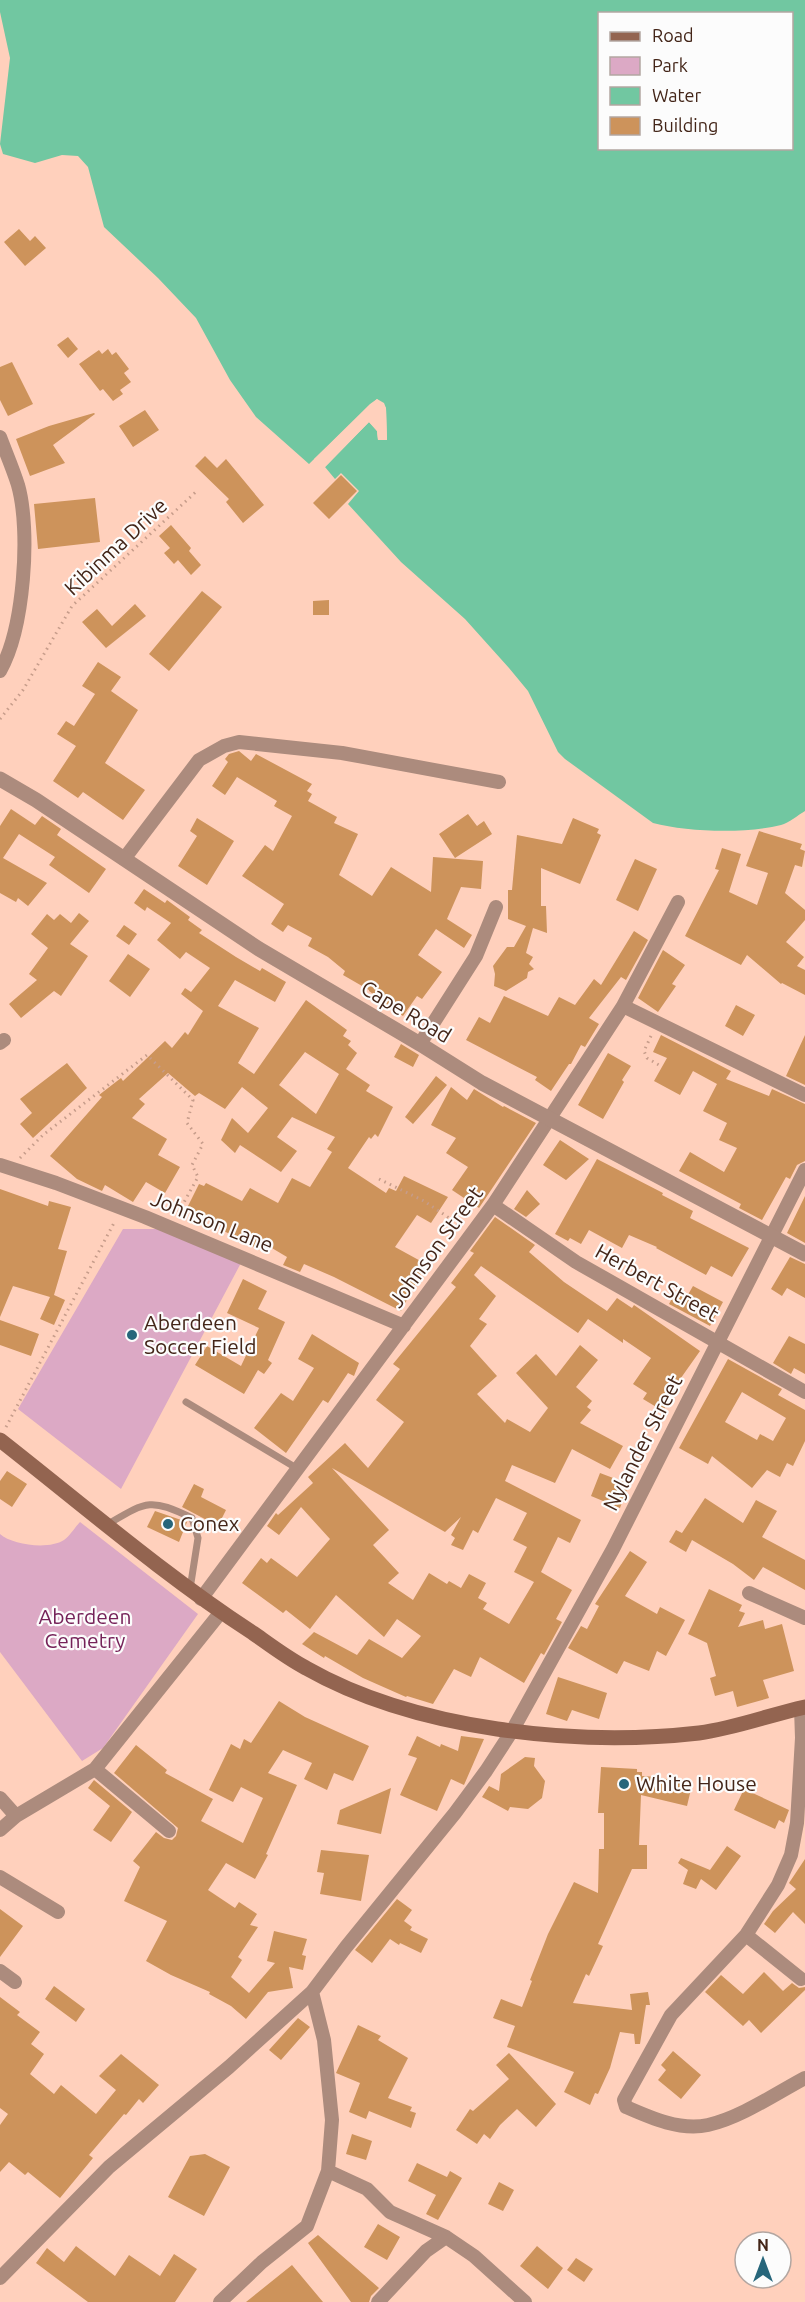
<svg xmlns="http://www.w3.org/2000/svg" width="805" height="2302" viewBox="0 0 805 2302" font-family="Ubuntu,sans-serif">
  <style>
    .green { fill: #dca9c5 }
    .water { fill: #71c7a1; fill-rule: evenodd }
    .pier { fill: #ffd0bc }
    .building { fill: #cd935b; fill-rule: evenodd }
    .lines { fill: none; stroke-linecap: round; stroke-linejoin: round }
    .path { stroke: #c69c8a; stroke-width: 3; stroke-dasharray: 1.5 4.5; stroke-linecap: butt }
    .service { stroke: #ac8b7d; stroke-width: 7 }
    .minor { stroke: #ac8b7d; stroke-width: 14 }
    .tertiary { stroke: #ac8b7d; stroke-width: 15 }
    .secondary { stroke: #936450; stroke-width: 15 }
    .poi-dot { fill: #27667b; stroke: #fcfcfc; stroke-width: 2 }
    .labels { text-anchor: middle; stroke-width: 4.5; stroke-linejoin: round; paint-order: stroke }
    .street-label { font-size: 21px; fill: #432518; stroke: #fcfcfc }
    .poi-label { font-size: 21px; fill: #432518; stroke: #fcfcfc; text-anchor: start }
    .park-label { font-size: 21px; fill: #752259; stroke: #fcfcfc }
  </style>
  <rect width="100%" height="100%" fill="#ffd0bc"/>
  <path class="green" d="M123 1229H169L242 1261 121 1489 18 1409Z
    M80 1522 198 1614 103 1748 82 1761 0 1652V1534C12 1545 49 1550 64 1540 70 1536 75 1527 80 1522Z"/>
  <path class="water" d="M0 0H805V811C798 815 789 823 781 825 746 834 687 832 653 823L565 759 558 752 528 691 509 668 465 619 401 562 348 504 359 491 341 473 335 479 325 467 369 422 377 431 378 440H387L386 408 377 399 370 404 309 464 256 417 230 380 196 318 158 278 104 227 88 167 78 156 62 155 35 163 3 154 0 144 10 58 0 12ZM600 14H792V148H600Z"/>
  <path class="pier" d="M377 399 384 403 386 408 387 440H378L377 431 369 422 330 462 325 467 323 465 368 419 376 424 380 430 381 437H384L383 409 381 405 377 403 316 461 314 459Z"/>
  <path class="building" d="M19 229 30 241 35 236 46 248 25 266 4 242Z
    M68 337 78 349 68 358 57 345Z
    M108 349 112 355 116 352 129 369 124 373 131 382 120 390 123 394 113 401 103 389 100 391 79 364 99 350 102 354Z
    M12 362 33 404 8 416 0 400V367Z
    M145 410 159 430 133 447 119 426Z
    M94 413 95 414 53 445 65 463 30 476 16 439 49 426Z
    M205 456 217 468 226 459 264 505 243 523 226 502 229 499 195 466Z
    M341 475 357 491 329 519 313 503Z
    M95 498 100 542 38 549 34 504Z
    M171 525 191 548 189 551 201 565 191 575 178 560 174 564 164 553 170 548 159 536Z
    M202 591 222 607 169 671 149 654Z
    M329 600V615H313V601Z
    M135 604 146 616 106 648 82 622 97 609 112 626Z
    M98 662 121 677 111 691 138 710 105 763 145 790 123 820 83 792 78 798 53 781 76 746 57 734 66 721 74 726 95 694 82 686Z
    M239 751 251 761 256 754 312 784 307 791 312 794 308 801 337 817 334 823 358 834 339 875 372 896 391 867 431 892 433 857 483 861 481 889 461 887 447 919 472 935 464 948 436 929 418 955 442 972 422 999 417 996 403 1016 369 991V990L343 975 345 971 328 957 308 946 312 938 288 925 283 932 271 924 284 904 242 876 265 845 273 851 292 816 274 806 277 801 237 777 225 795 212 786 228 762 225 759 229 754Z
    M11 809 35 825 42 816 61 829 57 835 106 869 89 893 49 865 55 857 19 834 3 858 47 883 28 906 18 898 16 902 0 893V826Z
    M468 814 477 826 484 821 492 834 455 858 439 834Z
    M197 818 234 841 207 885 178 866 197 836 190 831Z
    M573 818 599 829 597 833 601 835 580 884 541 868V906H546L547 933 533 928 526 953 533 957 529 964 534 969 528 972 527 978 506 991 494 986 495 974 493 966 507 947H514L526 926 508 919V890H512L517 835 562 844Z
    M759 831 802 844 800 849 805 851 802 867 795 865 785 893 805 910V920L786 942 804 957 797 966 805 970V995L782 983 781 984 747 955 741 965 685 936 719 870 715 869 722 848 741 854 729 892 757 905 768 873 746 866Z
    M635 859 657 869 638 911 616 900Z
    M144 889 165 903 167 900 190 917 188 920 202 930 199 933 236 957 260 971 262 968 286 982 275 1002 235 980 218 1006 259 1028 238 1063 254 1074 306 1000 347 1030 343 1036 351 1041 348 1045 357 1053 346 1069 370 1085 366 1091 393 1107 378 1137 375 1134 371 1139 369 1137 348 1168 386 1193 389 1188 396 1191 404 1176 448 1197 431 1223 417 1215 395 1247 426 1264 401 1311 334 1277 304 1264 300 1272 283 1265 287 1257 260 1241 256 1248 222 1230 224 1227 187 1208 199 1184 204 1186 206 1183 242 1201 250 1188 278 1203 292 1178 310 1187 332 1152 327 1149 335 1137 292 1117 277 1137 297 1151 281 1172 240 1145 235 1153 221 1140 232 1118 248 1133 268 1108 242 1087 225 1109 199 1093 195 1096 168 1073 139 1099 145 1104 132 1118 167 1139 158 1155 180 1167 165 1193 146 1182 133 1202 105 1185 102 1191 77 1179 50 1156 102 1097 99 1095 121 1078 123 1081 165 1041 172 1048 185 1032 188 1035 203 1011 181 994 185 988 191 992 210 968 186 952 180 959 157 940 171 923 147 907 145 911 134 903ZM305 1052 339 1074 316 1114 279 1085Z
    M79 913 89 921 70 944 88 956 61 996 54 991 21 1018 9 1004 37 980 29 974 48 948 31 934 47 914 54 920 60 914 71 923Z
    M124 925 137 934 129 945 116 936Z
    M634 931 648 940 626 980 621 977 589 1018 599 1024 585 1047 581 1045 571 1064H569L551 1091 535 1080 537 1077 466 1040 479 1017 490 1023 504 996 548 1016 559 997 575 1005 594 979 601 985Z
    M663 950 685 965 672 984 676 986 658 1012 638 998Z
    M128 954 150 969 130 997 109 981Z
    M736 1005 755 1015 743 1036 725 1026Z
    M661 1035 731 1071 726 1079 769 1096 772 1089 805 1104V1161L797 1165 790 1179 786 1177 762 1220 739 1208 741 1204 679 1171 690 1152 724 1172 737 1148 719 1140 727 1123 703 1111 717 1084 693 1071 680 1095 654 1081 667 1058 653 1052Z
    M805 1035V1085L786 1076Z
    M401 1044 419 1055 413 1067 394 1057Z
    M608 1053 631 1066 622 1080 624 1082 603 1119 578 1105Z
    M67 1063 87 1088 33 1138 20 1124 32 1113 20 1099Z
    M436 1076 447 1085 413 1124 405 1117Z
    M451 1087 467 1100 474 1089 503 1107 504 1106 536 1123 479 1208 452 1190 468 1167 446 1153 456 1138 431 1125Z
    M560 1140 589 1159 566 1180 543 1165Z
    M597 1159 663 1193 662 1195 693 1211 690 1218 749 1248 732 1277 711 1266 706 1275 656 1248 657 1247 629 1235 622 1248 589 1230 581 1244 570 1238 568 1241 555 1234Z
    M0 1189 48 1206 49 1201 71 1207 58 1249 67 1251 54 1295 65 1300 54 1325 40 1319 50 1297 13 1286 0 1317Z
    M527 1190 540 1204 526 1217 514 1209Z
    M805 1196V1243L787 1233Z
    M495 1217 535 1245 529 1252 564 1282 607 1311 617 1298 632 1308 634 1305 700 1351 671 1392 673 1393 663 1411 643 1399 647 1393 633 1384 651 1358 623 1339V1343L588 1319 578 1333 481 1266 474 1275 496 1296 479 1319 487 1324 470 1346 497 1376 477 1394 505 1423 507 1419 530 1432 548 1408 516 1373 536 1354 556 1376 580 1345 598 1360 576 1387 592 1401 587 1407 591 1410 580 1423 623 1446 610 1469 572 1449 555 1483 512 1465 505 1481 581 1520 570 1543 558 1537 541 1572 572 1590 556 1619 562 1622 544 1655 541 1653 524 1683 480 1657 471 1677 454 1669 433 1704 407 1696 406 1697 363 1678 325 1656 324 1658 302 1644 314 1632 357 1655 369 1639 402 1658 421 1636 397 1619 384 1637 336 1595 310 1629 286 1610 283 1613 242 1583 261 1558 267 1563 271 1558 297 1577 330 1539 301 1507 279 1535 267 1526 276 1513 278 1515 313 1483 308 1477 345 1443 368 1468 404 1422 376 1400 400 1369 393 1364 456 1287 451 1283 474 1253 470 1251ZM332 1468 445 1532 461 1517 451 1535 455 1538 451 1545 463 1550 473 1530 478 1533 496 1498 527 1513 513 1540 527 1547 514 1572 534 1582 509 1624 483 1609 487 1603 478 1598 486 1583 469 1574 461 1588 449 1581 447 1584 429 1573 413 1600 388 1583 399 1573 373 1545 389 1530Z
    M790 1257 805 1264V1298L787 1288 782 1296 771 1289Z
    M243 1279 267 1291 258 1309 285 1322 268 1360 272 1363 264 1374 258 1370 244 1394 195 1365 207 1346 241 1366 259 1328 227 1313Z
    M693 1286 723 1302 710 1326 669 1304 675 1293 686 1298Z
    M0 1320 39 1334 31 1356 0 1345Z
    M312 1334 359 1363 354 1376 348 1373 328 1403 323 1400 286 1453 254 1428 281 1393 293 1401 314 1368 298 1359Z
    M789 1336 805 1344V1374L794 1368 791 1374 773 1363Z
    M728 1359 782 1389 778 1395 805 1410V1441L793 1466 787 1463 780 1477 767 1470 752 1488 712 1456 708 1464 679 1448ZM742 1392 786 1418 773 1441 760 1434 757 1440 725 1422Z
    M7 1471 27 1484 12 1507 0 1499V1481Z
    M600 1473 629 1484 620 1508 591 1496Z
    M194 1484 204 1489 201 1497 226 1510 218 1526 182 1507Z
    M705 1498 743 1523 756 1500 777 1511 762 1537 805 1560V1590L763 1567 754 1580 733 1564 692 1540 686 1552 669 1542 676 1530 682 1533Z
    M155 1511 187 1522 179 1542 147 1527Z
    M630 1551 647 1562 625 1596 657 1614 660 1607 685 1620 666 1656 657 1651 649 1671 624 1661 617 1674 568 1648 581 1626 587 1629 599 1606 595 1604Z
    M709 1589 742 1605 739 1611 745 1613 738 1627 763 1620 765 1629 782 1624 794 1671 763 1680 769 1698 737 1707 733 1691 715 1696 710 1678 716 1676 707 1643 688 1634Z
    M558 1677 607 1693 599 1719 572 1710 567 1721 546 1714Z
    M279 1701 305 1717 369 1746 353 1781 334 1773 327 1790 304 1779 312 1763 283 1750 268 1773 297 1785 266 1854 268 1855 255 1879 226 1863 208 1890 235 1908 239 1902 257 1914 250 1925 258 1927 238 1957 242 1960 231 1977 249 1993 275 1963 267 1961 274 1931 307 1939 302 1955 306 1956 303 1970 289 1967 293 1988 268 1992 246 2019 231 2006 209 1994 210 1992 171 1975 146 1961 167 1921 124 1901 140 1867 133 1861 156 1832 164 1838 172 1840 176 1836 178 1828 114 1773 136 1745 167 1770 165 1773 213 1799 201 1821 243 1843 263 1798 241 1787 233 1802 209 1790 231 1744 240 1749 244 1739 251 1743Z
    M417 1736 440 1747 441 1744 458 1751 461 1736 484 1739 464 1785 451 1779 437 1811 400 1795 417 1758 408 1755Z
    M525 1757 535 1758 534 1766 545 1781 542 1798 528 1809 510 1807 508 1811 482 1797 489 1786 499 1791 501 1774Z
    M601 1767 637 1769V1772H642V1776L658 1777 692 1785 687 1806 641 1795 639 1845H647V1869H632L598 1944 603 1946 589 1976 586 1974 573 2003 632 2010 630 1994 648 1992 650 2005H646L640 2044H635L634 2034 620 2032 610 2068 598 2094 595 2093 590 2105 564 2092 574 2072 507 2047 515 2026 493 2018 501 1999 522 2007 532 1981 530 1980 548 1934 574 1882 598 1893 599 1849H604V1813H598Z
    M94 1780 132 1812 111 1842 93 1830 110 1806 88 1788Z
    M391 1788 381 1834 337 1824 340 1810Z
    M744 1789 789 1810 784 1823 779 1820 775 1829 734 1810Z
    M727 1846 741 1856 716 1890 701 1879 696 1889 683 1884 688 1870 678 1863 681 1858 710 1870Z
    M321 1850 369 1855 361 1901 320 1894 324 1873 317 1872Z
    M805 1859V1924L793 1912 775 1933 764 1924 773 1911 796 1889 789 1883Z
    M397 1899 412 1910 404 1921 412 1927 410 1930 428 1939 421 1953 400 1943 399 1945 390 1939 372 1963 355 1950Z
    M0 1909 23 1926 0 1957Z
    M764 1972 783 1991 792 1983 799 1988 805 1987V1990L761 2033 749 2020 743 2026 705 1992 721 1975 743 1994Z
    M54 1986 85 2009 76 2022 45 1999Z
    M0 1997 20 2012 17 2015 40 2032 31 2044 44 2054 30 2074 54 2094 61 2085 96 2114 116 2090 99 2076 121 2054 159 2085 143 2103 139 2099 126 2115 124 2114 89 2155 93 2158 60 2198 28 2172 25 2175 9 2162 0 2172V2125L8 2114 0 2108Z
    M298 2018 310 2027 281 2060 269 2050Z
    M358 2025 381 2036 378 2040 408 2058 388 2098 412 2107 410 2111 416 2113 411 2128 369 2111 366 2119 349 2112 360 2083 336 2073Z
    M673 2051 701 2075 681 2099 658 2080 666 2070 661 2065Z
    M509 2053 556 2104 536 2127 517 2109 500 2125 490 2139 484 2134 477 2144 456 2130 470 2109 473 2111 509 2079 496 2065Z
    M352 2134 372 2141 366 2160 346 2154Z
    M205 2154 230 2167 204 2216 168 2197 190 2156Z
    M417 2163 447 2177 450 2171 462 2178 438 2220 426 2214 436 2195 408 2181Z
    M499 2182 514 2190 503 2211 488 2204Z
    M378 2224 400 2237 387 2260 364 2247Z
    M318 2235 379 2288 371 2296 369 2302H351L308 2243Z
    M76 2246 115 2276 129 2255 160 2276 174 2254 197 2269 175 2302H88L36 2263 47 2248 64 2262Z
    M537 2246 563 2268 548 2289 520 2266Z
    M576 2258 593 2269 584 2282 567 2270Z
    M292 2265 323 2302H246Z"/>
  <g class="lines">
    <path class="path" d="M0 719 23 690 72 606 198 490
      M651 1036 644 1051 647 1058 659 1065
      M20 1158 43 1135 147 1055 193 1100 187 1123 203 1144 192 1165 198 1177 177 1215
      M379 1179 424 1201 461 1226
      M6 1427 115 1221"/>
    <path class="service" d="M186 1402 298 1469
      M108 1524C147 1501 150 1498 192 1518L198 1538 190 1589"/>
    <path class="minor" d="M0 437C6 453 13 469 18 485 31 531 24 629 0 671
      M124 859 199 760 224 746 239 742 342 753 499 782
      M623 1006 805 1095
      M0 1043 4 1040
      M420 1044 476 956 496 907
      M0 1165 56 1183 145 1217 404 1326
      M493 1205 576 1262 805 1392
      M749 1593 805 1618
      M201 1599 493 1205 623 1006 678 902
      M801 1708 802 1738 797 1823 791 1855 778 1885 746 1935 671 2015 624 2100 626 2107C651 2118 680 2131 708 2125 740 2118 775 2094 805 2078
      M95 1769 169 1831
      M0 1798 16 1816
      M0 1830 16 1816 95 1769 221 1612
      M0 1877 58 1912
      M746 1935 801 1979
      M0 1971 15 1982
      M328 2171 367 2189 390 2212 446 2237 474 2256 525 2302
      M0 2278 109 2167 229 2067 312 1992 346 1947 455 1813 486 1771 512 1731 613 1549 805 1170
      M220 2302 262 2262 307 2226 328 2171 332 2120 324 2040 312 1992
      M378 2302 426 2251 446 2237"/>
    <path class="tertiary" d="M0 779 36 800 259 949 420 1044 482 1083 805 1254"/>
    <path class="secondary" d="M0 1440C83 1505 164 1575 253 1633 270 1645 287 1658 306 1668 415 1730 576 1747 699 1733 736 1728 769 1715 805 1707"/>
  </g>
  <g class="poi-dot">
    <circle cx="132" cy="1335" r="6"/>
    <circle cx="168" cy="1524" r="6"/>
    <circle cx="624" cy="1784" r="6"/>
  </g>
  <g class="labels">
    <g class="street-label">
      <text transform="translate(116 547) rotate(-43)" y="7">Kibinma Drive</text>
      <text transform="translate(406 1012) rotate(31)" y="7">Cape Road</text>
      <text transform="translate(212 1222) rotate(22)" y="7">Johnson Lane</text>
      <text transform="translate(436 1247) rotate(-54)" y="7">Johnson Street</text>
      <text transform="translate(657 1283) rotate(29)" y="7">Herbert Street</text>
      <text transform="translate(643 1443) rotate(-63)" y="7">Nylander Street</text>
    </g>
    <g class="poi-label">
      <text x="144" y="1330">Aberdeen<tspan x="144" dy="24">Soccer Field</tspan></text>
      <text x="180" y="1531">Conex</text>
      <text x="636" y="1791">White House</text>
    </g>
    <g class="park-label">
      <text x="85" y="1624">Aberdeen<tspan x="85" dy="24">Cemetry</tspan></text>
    </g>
  </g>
  <rect x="598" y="12" width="195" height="138" fill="#fcfcfc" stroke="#b2a6a1" stroke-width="1.5"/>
  <rect x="610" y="32" width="30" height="9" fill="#936450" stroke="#b2a6a1" stroke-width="1.5"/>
  <text x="652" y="42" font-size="18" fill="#432518">Road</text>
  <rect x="610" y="57" width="30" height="18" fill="#dca9c5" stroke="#b2a6a1" stroke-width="1.5"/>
  <text x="652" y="72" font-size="18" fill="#432518">Park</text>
  <rect x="610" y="87" width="30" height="18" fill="#71c7a1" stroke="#b2a6a1" stroke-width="1.5"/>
  <text x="652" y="102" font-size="18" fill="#432518">Water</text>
  <rect x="610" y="117" width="30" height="18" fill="#cd935b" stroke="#b2a6a1" stroke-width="1.5"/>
  <text x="652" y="132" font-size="18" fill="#432518">Building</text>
  <g transform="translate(763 2260)"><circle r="28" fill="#fcfcfc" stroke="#b2a6a1" stroke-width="1.5"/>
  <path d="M0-4.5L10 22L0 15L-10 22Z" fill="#27667b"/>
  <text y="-9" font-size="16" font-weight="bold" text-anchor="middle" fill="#432518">N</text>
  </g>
</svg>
